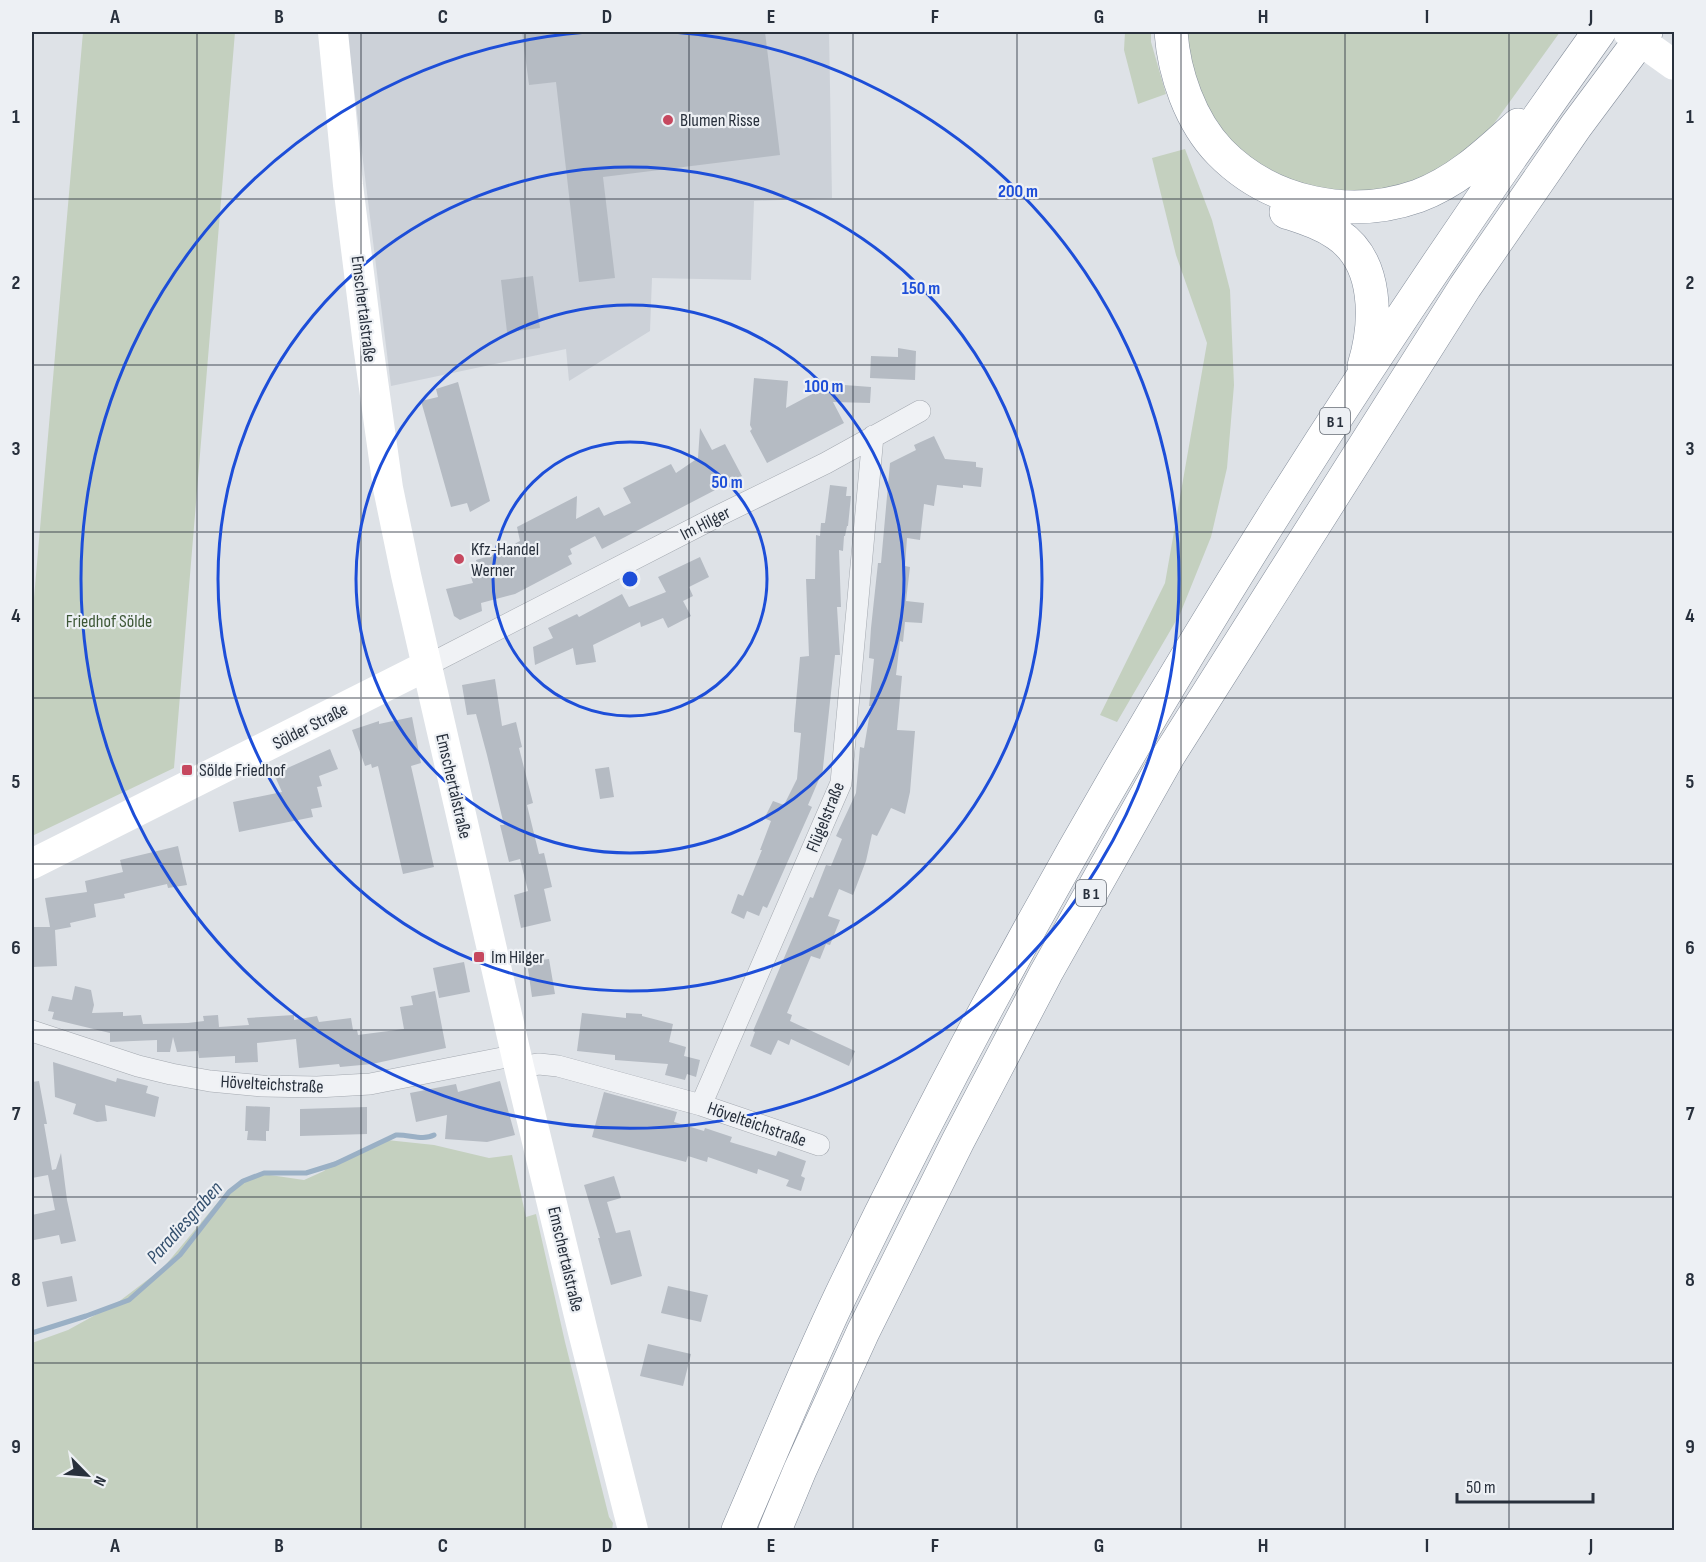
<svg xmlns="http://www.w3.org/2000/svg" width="1706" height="1562" viewBox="0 0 1706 1562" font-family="'Sofia Sans Condensed',sans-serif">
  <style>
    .built { fill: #ccd1d8 }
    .green { fill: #c4d0bf }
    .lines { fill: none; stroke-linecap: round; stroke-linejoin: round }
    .stream { stroke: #9ab0c5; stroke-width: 5 }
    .building { fill: #b5bbc3 }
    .minor-casing { stroke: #a4a9b0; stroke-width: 22 }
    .trunk-casing { stroke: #868f9c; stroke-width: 34 }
    .minor { stroke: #f0f2f5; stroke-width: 21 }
    .secondary { stroke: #fff; stroke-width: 30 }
    .trunk { stroke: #fff; stroke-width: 33 }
    .secondary-bridge { stroke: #fff; stroke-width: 30 }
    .grid { fill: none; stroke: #28303c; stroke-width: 1.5; stroke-opacity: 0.55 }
    .ring { fill: none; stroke: #1d4ed8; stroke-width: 3 }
    .poi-dot { fill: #c6485f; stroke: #edf0f4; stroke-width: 2 }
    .labels { text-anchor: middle; stroke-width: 4.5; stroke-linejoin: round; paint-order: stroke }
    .shield { fill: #edf0f4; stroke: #636a73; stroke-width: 1.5 }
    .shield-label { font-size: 16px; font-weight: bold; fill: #28303c }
    .poi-label { font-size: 18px; fill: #28303c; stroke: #edf0f4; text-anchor: start }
    .street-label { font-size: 18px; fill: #28303c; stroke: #edf0f4 }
    .park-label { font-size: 18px; fill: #3d5736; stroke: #edf0f4 }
    .water-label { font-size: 20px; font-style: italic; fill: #34506e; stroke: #edf0f4 }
    .centre { fill: #1d4ed8; stroke: #edf0f4; stroke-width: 3 }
    .ring-label { font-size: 18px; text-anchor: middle; font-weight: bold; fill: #1d4ed8; stroke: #edf0f4; stroke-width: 4.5; stroke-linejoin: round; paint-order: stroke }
    .neatline { fill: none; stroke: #28303c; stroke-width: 2 }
    .grid-label { font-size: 20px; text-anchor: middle; font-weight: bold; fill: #28303c }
  </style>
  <rect width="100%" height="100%" fill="#dee2e7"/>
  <path class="built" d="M347 32H829L832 198 754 201 751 280 652 278 650 331 569 381 566 349 391 386Z"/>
  <path class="green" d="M83 32H235L174 768 32 836V621Z
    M1125 32H1151V42L1166 94 1138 104 1124 50Z
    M1180 32H1560L1472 154 1376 199 1282 185 1210 125Z
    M1185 149 1212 220 1230 290 1234 385 1227 468 1211 537 1180 614 1117 722 1100 715 1165 583 1207 343 1176 255 1152 158Z
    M387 1140 434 1145 489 1158 512 1155 526 1217 536 1214 565 1342 609 1517 613 1523 612 1530H32V1343L68 1330 117 1303 163 1268 229 1189 243 1179 263 1174 304 1180 324 1171 331 1163Z"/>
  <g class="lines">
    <path class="stream" d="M32 1333 86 1316 129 1300 180 1255 229 1192 243 1181 264 1173H306L335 1164 396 1135C408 1134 423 1141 434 1135"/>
  </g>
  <path class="building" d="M522 32H765L780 155 603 177 615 278 579 282 556 82 529 85Z
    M533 276 540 328 507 332 501 280Z
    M898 348 916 351 915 380 870 378 871 356 898 357Z
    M754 378 788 381 786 408 831 384 871 387 870 403 833 402 844 423 767 463 750 431 752 429 750 425Z
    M458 382 490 501 470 512 467 503 451 507 421 401 438 397 436 389Z
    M700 428 712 450 725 444 742 476 602 549 595 536 570 549 572 554 568 556 572 564 515 594 481 603 482 611 460 620 454 616 446 589 473 583 471 577 480 575 476 560 493 555 520 541 517 527 577 496 576 519 599 507 604 516 631 503 623 488 671 464 676 473 698 458Z
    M934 436 945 459 976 462V467L983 468 981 487 963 485V488L937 485 934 506 924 504 920 540 907 538 905 566 910 567 906 601 924 603 922 623 905 622 903 642 900 641 896 675 902 676 897 730 915 731 910 792 905 814 891 808 877 836 872 834 866 861 853 895 839 889 828 916 840 920 830 945 826 944 820 959 811 956 787 1013 792 1015 790 1021 855 1051 849 1066 791 1039 789 1045 778 1040 771 1055 750 1046 755 1032 753 1031 810 897 813 898 826 865 831 866 842 839 836 836 856 793 860 747 864 748 871 706H869L874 659 869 658 871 628 878 563H881L890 463 916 450 914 445Z
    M830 485 847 487 846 496H851L848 526H847L845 536H844L843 551 839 550 841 607H837L840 655H835L822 777H820L808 805 812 807 767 908 763 906 759 916 747 911 744 919 731 913 738 894 743 896 762 850H760L771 821 766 819V815L773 801 784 805 797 779 801 733 794 732V725L800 657 809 656 806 579H815L816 535 820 536 821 523H825Z
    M700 557 709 577 689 587 693 596 683 601 691 616 668 628 663 618 641 627 640 622 593 645 596 662 576 665 573 648 535 665 533 647 553 638 548 628 577 614 579 617 622 594 629 607 666 592 658 577Z
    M495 679 502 726 516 722 522 747 519 748 533 803 527 805 539 854 544 853 552 887 544 889 551 921 521 928 514 895 528 891 520 859 509 862 500 825H504L487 755 476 714 467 715 462 685Z
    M412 717 421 763 411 766 434 867 403 874 378 766 372 768 371 764 365 766 352 730 379 721V724Z
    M330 749 338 769 319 776 322 786 317 787 322 807 311 809 313 817 239 832 233 802 282 792 274 774Z
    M609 767 614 797 600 799 595 769Z
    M178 846 187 885 168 888 167 884 124 894 125 898 94 904 96 917 70 923 71 927 55 930 57 966 32 967V927H50L45 898 87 892 85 881 123 872 120 860Z
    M549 959 555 994 532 997 527 962Z
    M464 962 470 992 439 998 433 968Z
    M75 986 91 990 94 1005 92 1013 123 1012V1016L141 1015 143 1024 188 1023 204 1021 203 1016 218 1015 219 1027 249 1025 247 1018 294 1015V1020L317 1016 319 1022 351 1018 353 1030H357L358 1035 404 1029 400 1007 413 1005 411 996 435 991 446 1048 372 1064 340 1067 339 1064 299 1068 296 1039 257 1043 258 1062 235 1063V1056L199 1058 198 1051 177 1052 173 1037 170 1052H157V1040L110 1042V1033L52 1019 54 1012 48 1011 52 996 72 1000Z
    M582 1013 626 1018V1013L642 1014V1016L673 1024 669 1042 686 1047 684 1056 700 1060 696 1077 687 1074 685 1080 665 1075 668 1064 615 1060V1055L577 1051Z
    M53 1062 116 1082 117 1078 148 1086 146 1093 159 1097 155 1117 105 1105 107 1121 97 1122 73 1114 76 1104 55 1097Z
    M39 1081 47 1124H44L52 1170 56 1169 61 1153 67 1200 76 1241 61 1244 59 1235 34 1240 32 1215 55 1210 48 1175 32 1178V1082Z
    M500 1081 515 1135 487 1142 445 1139 447 1115 416 1122 410 1093 456 1084 458 1092Z
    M604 1092 677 1112 674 1122 704 1131 705 1128 732 1137 730 1142 776 1156 778 1151 806 1161 801 1176 805 1178 801 1191 786 1186 789 1180 758 1169 757 1174 708 1157 707 1162 688 1156 686 1162 592 1137Z
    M246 1106 270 1107 269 1131H266V1141L247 1140 248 1131H245Z
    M367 1107V1134L300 1136V1109Z
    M614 1176 621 1198 607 1202 616 1233 630 1230 642 1276 611 1285 598 1238H600L584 1185Z
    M72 1276 77 1301 47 1307 42 1282Z
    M668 1286 708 1295 701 1322 661 1313Z
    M648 1344 691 1354 683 1386 640 1376Z"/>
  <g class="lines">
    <g class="minor-casing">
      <path id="minor" d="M426 666 722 514 826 463 920 411
        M32 1031 138 1066 171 1074 210 1081 262 1086 317 1087 370 1084 517 1055
        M519 1067 539 1064 558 1066 701 1105 819 1145
        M701 1105 841 783 873 436"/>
    </g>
    <g class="trunk-casing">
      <path id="trunk" d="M1171 32C1174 73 1190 121 1220 152 1271 204 1350 220 1418 196 1458 181 1487 153 1518 125
        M1286 212C1304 218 1321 223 1337 234 1379 262 1377 323 1364 366
        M738 1530C771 1454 803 1375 839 1299 1052 854 1312 433 1599 32
        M775 1530 800 1470 863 1332 958 1141 1046 973 1169 755 1465 287 1576 126 1646 32"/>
    </g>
    <use href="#minor" class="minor"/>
    <path class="secondary" d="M333 32 348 185 368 345 388 488 406 575 519 1067 583 1332 633 1530
      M32 864 426 666"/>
    <use href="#trunk" class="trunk"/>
    <path class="secondary-bridge" d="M1628 32 1674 65"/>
  </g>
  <path class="grid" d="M197 32V1530M361 32V1530M525 32V1530M689 32V1530M853 32V1530M1017 32V1530M1181 32V1530M1345 32V1530M1509 32V1530M32 199H1674M32 365H1674M32 532H1674M32 698H1674M32 864H1674M32 1030H1674M32 1197H1674M32 1363H1674"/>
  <g class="ring">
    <circle cx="630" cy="579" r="137"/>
    <circle cx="630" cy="579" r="274"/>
    <circle cx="630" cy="579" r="412"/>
    <path d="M673 32A549 549 0 1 1 587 32"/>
  </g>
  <g class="poi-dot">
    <circle cx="668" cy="120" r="6"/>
    <circle cx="459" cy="559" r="6"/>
    <rect x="181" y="764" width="12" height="12" rx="3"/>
    <rect x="473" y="951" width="12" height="12" rx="3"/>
  </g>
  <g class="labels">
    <g class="shield">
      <rect x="1320" y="408" width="30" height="26" rx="4.5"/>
      <rect x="1076" y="880" width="30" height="26" rx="4.5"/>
    </g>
    <g class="shield-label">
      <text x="1335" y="427">B 1</text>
      <text x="1091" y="899">B 1</text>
    </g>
    <g class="poi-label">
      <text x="680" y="126">Blumen Risse</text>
      <text x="471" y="555">Kfz-Handel<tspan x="471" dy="21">Werner</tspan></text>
      <text x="199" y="776">Sölde Friedhof</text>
      <text x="491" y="963">Im Hilger</text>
    </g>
    <g class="street-label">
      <text transform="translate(364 309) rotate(83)" y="6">Emschertalstraße</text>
      <text transform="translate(705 523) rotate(-27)" y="6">Im Hilger</text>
      <text transform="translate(310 726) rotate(-27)" y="6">Sölder Straße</text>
      <text transform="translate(454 786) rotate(77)" y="6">Emschertalstraße</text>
      <text transform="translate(825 817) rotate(-68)" y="6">Flügelstraße</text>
      <text transform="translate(272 1084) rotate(3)" y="6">Hövelteichstraße</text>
      <text transform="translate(757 1124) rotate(19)" y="6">Hövelteichstraße</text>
      <text transform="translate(566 1259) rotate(77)" y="6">Emschertalstraße</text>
    </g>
    <g class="park-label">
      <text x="109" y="627">Friedhof Sölde</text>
    </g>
    <g class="water-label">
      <text transform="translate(184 1222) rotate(-48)" y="7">Paradiesgraben</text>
    </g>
  </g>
  <circle cx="630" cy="579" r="9" class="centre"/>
  <g class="ring-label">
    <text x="1018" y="197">200 m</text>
    <text x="921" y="294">150 m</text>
    <text x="824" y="392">100 m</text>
    <text x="727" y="488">50 m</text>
  </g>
  <rect width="1706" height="1562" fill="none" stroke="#edf0f4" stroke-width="66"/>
  <g transform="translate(87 1475) rotate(115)" stroke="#edf0f4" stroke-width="4.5" paint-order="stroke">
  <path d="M0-4.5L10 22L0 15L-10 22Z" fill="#28303c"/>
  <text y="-9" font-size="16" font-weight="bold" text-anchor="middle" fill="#28303c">N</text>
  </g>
  <path d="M1457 1493v9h136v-9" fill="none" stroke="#28303c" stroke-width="3"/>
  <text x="1466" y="1493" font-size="18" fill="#28303c" stroke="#edf0f4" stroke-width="4.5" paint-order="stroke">50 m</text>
  <rect x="33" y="33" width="1640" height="1496" class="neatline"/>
  <g class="grid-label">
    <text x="115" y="23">A</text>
    <text x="279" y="23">B</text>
    <text x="443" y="23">C</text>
    <text x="607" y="23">D</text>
    <text x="771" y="23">E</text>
    <text x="935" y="23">F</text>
    <text x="1099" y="23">G</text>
    <text x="1263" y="23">H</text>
    <text x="1427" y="23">I</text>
    <text x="1591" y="23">J</text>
    <text x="16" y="123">1</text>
    <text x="1690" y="123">1</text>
    <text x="16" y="289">2</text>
    <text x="1690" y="289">2</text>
    <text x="16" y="455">3</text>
    <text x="1690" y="455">3</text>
    <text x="16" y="622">4</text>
    <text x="1690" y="622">4</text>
    <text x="16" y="788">5</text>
    <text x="1690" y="788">5</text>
    <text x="16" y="954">6</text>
    <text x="1690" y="954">6</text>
    <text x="16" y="1120">7</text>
    <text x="1690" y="1120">7</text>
    <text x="16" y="1286">8</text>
    <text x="1690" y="1286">8</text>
    <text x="16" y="1453">9</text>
    <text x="1690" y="1453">9</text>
    <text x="115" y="1552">A</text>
    <text x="279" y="1552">B</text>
    <text x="443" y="1552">C</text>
    <text x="607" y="1552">D</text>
    <text x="771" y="1552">E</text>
    <text x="935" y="1552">F</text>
    <text x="1099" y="1552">G</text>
    <text x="1263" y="1552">H</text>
    <text x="1427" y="1552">I</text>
    <text x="1591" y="1552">J</text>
  </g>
</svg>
